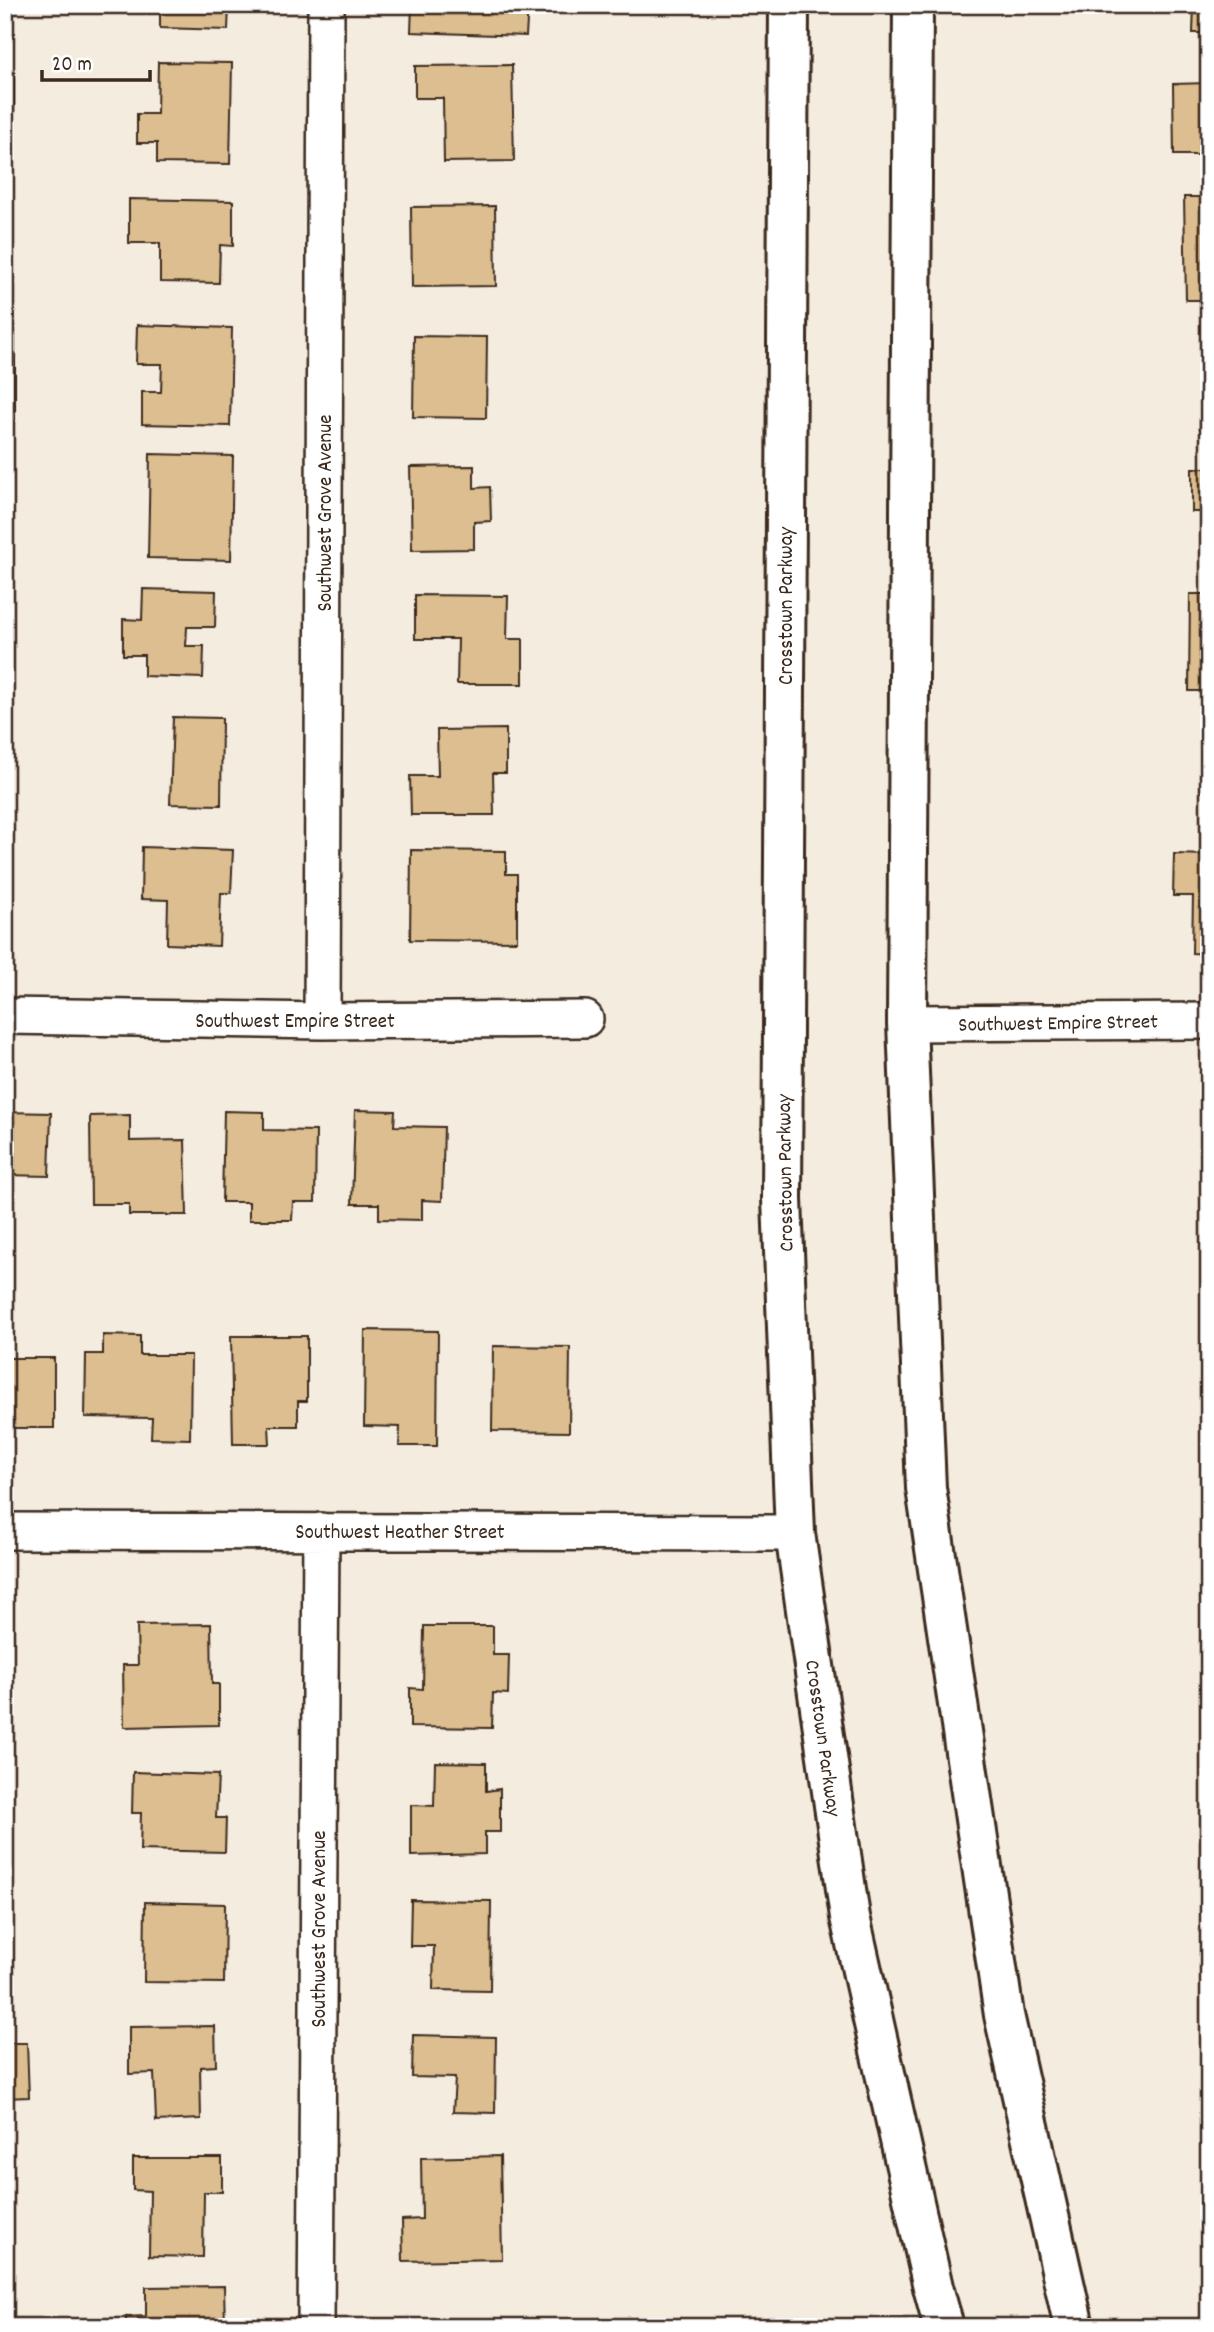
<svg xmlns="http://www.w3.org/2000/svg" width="1214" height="2332" viewBox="0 0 1214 2332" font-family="Dekko,sans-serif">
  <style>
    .building { fill: #dcbe90; stroke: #3b2a1e; stroke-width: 2 }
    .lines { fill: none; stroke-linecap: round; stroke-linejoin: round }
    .street-casing { stroke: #3b2a1e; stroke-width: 40 }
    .secondary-casing { stroke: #3b2a1e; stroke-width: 44 }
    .street { stroke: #fff; stroke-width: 35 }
    .secondary { stroke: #fff; stroke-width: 38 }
    .labels { text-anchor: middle; stroke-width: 5; stroke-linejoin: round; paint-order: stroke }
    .street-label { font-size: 21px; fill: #3b2a1e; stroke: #fff }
  </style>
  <rect width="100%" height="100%" fill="#f4ecde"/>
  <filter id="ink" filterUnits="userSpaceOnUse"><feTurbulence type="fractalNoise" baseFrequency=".0143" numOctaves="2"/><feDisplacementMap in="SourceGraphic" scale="14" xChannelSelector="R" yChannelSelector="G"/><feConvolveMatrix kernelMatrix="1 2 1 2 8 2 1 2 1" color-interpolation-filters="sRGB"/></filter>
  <g filter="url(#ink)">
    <path class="building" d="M160 5H229L228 30 160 28Z
      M412 5H528L526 36 411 32Z
      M1194 5H1209V33H1193Z
      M158 62 232 63 230 164 157 163V143H137V114H157Z
      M512 65 514 161 444 162 443 98H415V66Z
      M5 69 14 70V119H5Z
      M1209 83V155H1174L1173 84Z
      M1184 197H1209V300H1186Z
      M129 199 233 201V246L220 245 219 283 160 282V243H129Z
      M495 206 496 286 412 287 411 207Z
      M137 325 232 328 230 426 142 424V392H161L162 364H136Z
      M5 332H15V419H5Z
      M414 336 487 337 486 418 413 417Z
      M1200 401H1209V428H1200Z
      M150 454 233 456 231 560 148 558Z
      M474 466V488L490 487 491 521 474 522V549L412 550 410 467Z
      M1192 468H1209V512H1192Z
      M143 589 216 591 215 627H187L186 646H204L203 678 144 676V655H123V619L142 620Z
      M1190 594H1209V691H1189Z
      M415 595 508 596 507 639H523V684H457L458 639H415Z
      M5 633H11V680H5Z
      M173 717 222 718 221 805 170 804Z
      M6 722 7 814H5V722Z
      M506 729V773H493L494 815H411L410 776H438L437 730Z
      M1202 759H1209V792H1202Z
      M142 847 233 850 231 893H221L219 946 167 944 168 900 141 899Z
      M411 850 506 851V874H517V941L410 940Z
      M5 854H6L7 944H5Z
      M1174 854 1209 855V954L1192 953 1193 896H1173Z
      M355 1110 395 1111 394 1126 444 1127 442 1201 422 1200V1220L379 1219V1204H352Z
      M224 1111 264 1112V1130L316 1131 315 1202H293L292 1220H249V1202H222Z
      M5 1112 51 1113 49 1176 5 1175Z
      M130 1115V1141L185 1140 187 1215H129V1204H91L90 1116Z
      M365 1330 438 1331 437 1446H399L400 1427 364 1426Z
      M103 1335 140 1336V1355H191L190 1439 151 1438 152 1418 85 1417 86 1354H103Z
      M231 1336H307V1401H298V1426H269L270 1444H233Z
      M493 1346 570 1347 569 1432 492 1431Z
      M5 1358H54V1428H5Z
      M211 1624 212 1684H219V1725L124 1727 123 1665H138L137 1625Z
      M424 1626H493V1655H509L508 1694 493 1693 492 1728 410 1727V1688L423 1689Z
      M435 1762 486 1763V1791L500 1789V1832H485V1854L411 1856V1805L434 1806Z
      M133 1772 218 1775 216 1818H226L225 1852 140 1850 141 1813H132Z
      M411 1900 491 1901 490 1991 433 1990 434 1946H410Z
      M145 1902 225 1904 224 1983 144 1982Z
      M215 2026 216 2066 200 2067 201 2119 156 2121 154 2073 129 2074V2027Z
      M413 2035 496 2037 495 2113 453 2112 455 2078 412 2077Z
      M5 2043H27L29 2097 5 2098Z
      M500 2156 502 2259 403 2261 402 2220 422 2219 421 2158Z
      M133 2158H222V2192H204L203 2257 149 2256 150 2191 133 2190Z
      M224 2286 225 2326 126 2327V2317L146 2316V2287Z"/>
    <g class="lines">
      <g class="street-casing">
        <path id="street" d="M5 1016 322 1021 585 1019
          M322 1021 326 5
          M907 1023 1209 1021
          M5 1531 795 1533
          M316 2327 321 1531"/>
      </g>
      <g class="secondary-casing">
        <path id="secondary" d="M789 5 782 1199 795 1533 850 1917 933 2287 944 2327
          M913 5 907 1023 926 1488 1004 2015 1074 2327"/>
      </g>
      <use href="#street" class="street"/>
      <use href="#secondary" class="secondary"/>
    </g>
  </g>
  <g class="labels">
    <g class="street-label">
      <text transform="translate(324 513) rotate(-90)" y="7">Southwest Grove Avenue</text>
      <text transform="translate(785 606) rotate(-90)" y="7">Crosstown Parkway</text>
      <text x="295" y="1027">Southwest Empire Street</text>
      <text transform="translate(1058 1022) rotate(-1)" y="7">Southwest Empire Street</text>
      <text transform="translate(784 1173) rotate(-91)" y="7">Crosstown Parkway</text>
      <text x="400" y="1538">Southwest Heather Street</text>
      <text transform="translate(824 1738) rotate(82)" y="7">Crosstown Parkway</text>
      <text transform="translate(318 1929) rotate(-90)" y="7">Southwest Grove Avenue</text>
    </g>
  </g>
  <rect width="1214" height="2332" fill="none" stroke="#fff" stroke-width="28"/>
  <rect x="14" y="14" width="1186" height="2304" fill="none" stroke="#3b2a1e" stroke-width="2.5" filter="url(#ink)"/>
  <path d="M42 70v10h108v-10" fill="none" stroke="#3b2a1e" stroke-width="3.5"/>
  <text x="52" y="70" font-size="21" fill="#3b2a1e" stroke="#ffffff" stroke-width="5" paint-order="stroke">20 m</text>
</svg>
